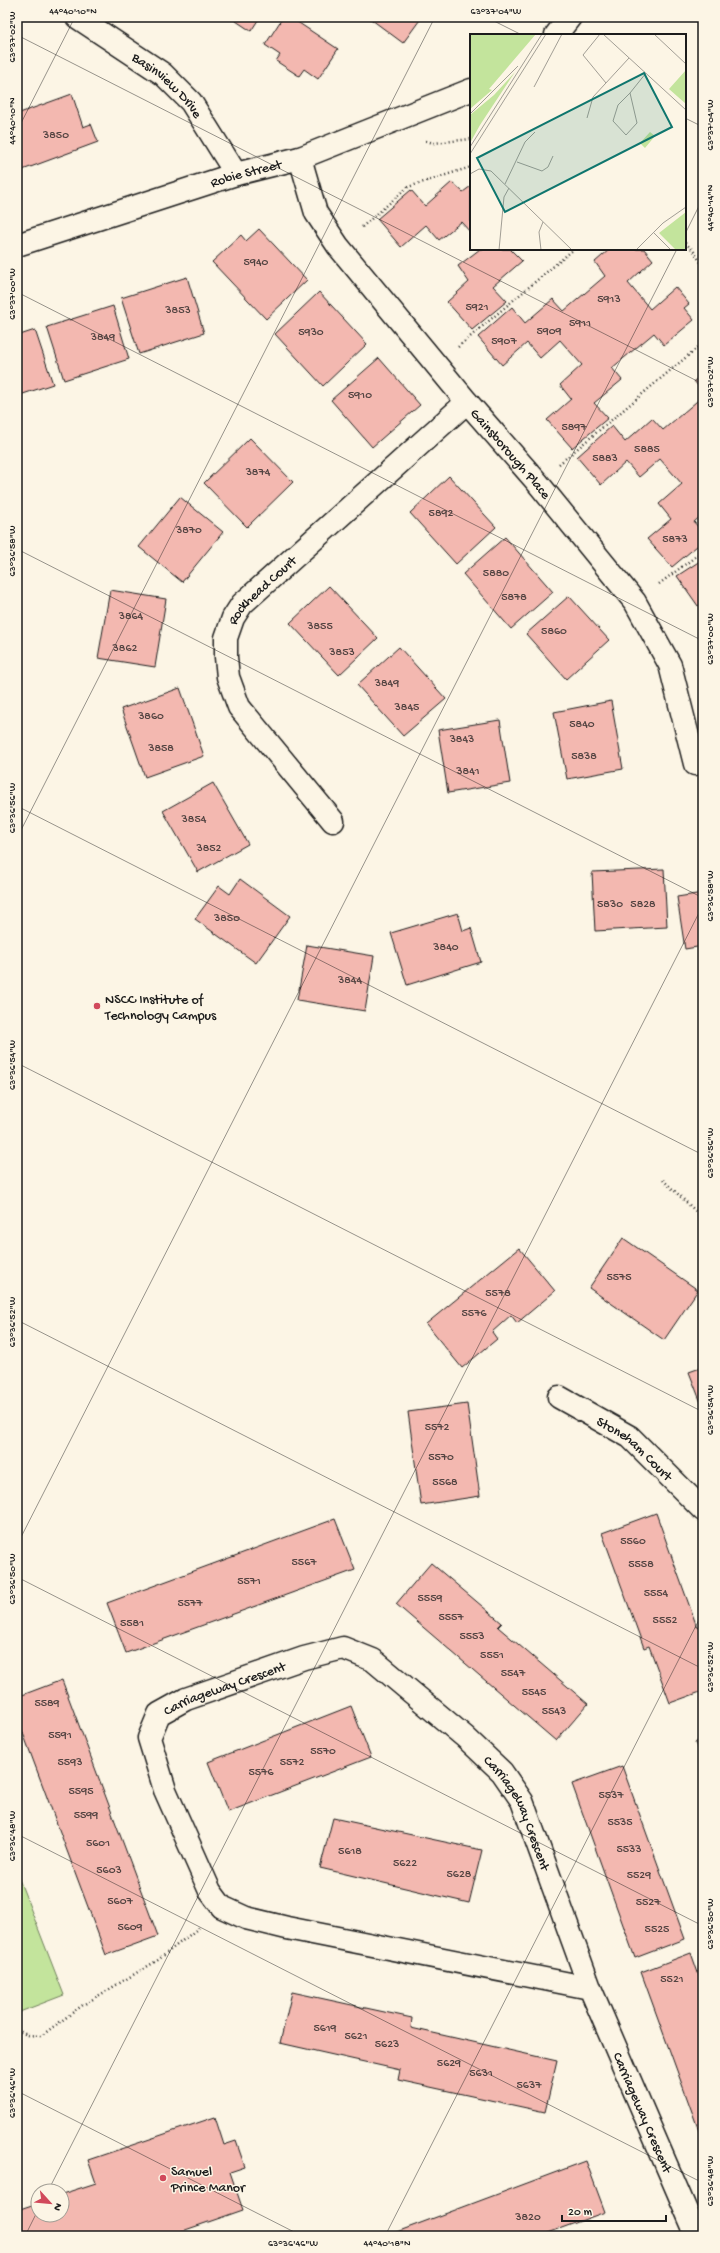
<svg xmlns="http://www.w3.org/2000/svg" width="720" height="2253" viewBox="0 0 720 2253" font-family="'Gochi Hand',sans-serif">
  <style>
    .green { fill: #c3e49c; stroke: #70805c }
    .building { fill: #f3b8b0; stroke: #1c1c1c }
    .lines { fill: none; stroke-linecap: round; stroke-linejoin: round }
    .street-casing { stroke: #1c1c1c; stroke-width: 25 }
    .path { stroke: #1c1c1c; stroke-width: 2.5; stroke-dasharray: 1 3; stroke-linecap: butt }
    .street { stroke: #fcf5e5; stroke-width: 22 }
    .ticks { fill: none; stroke: #1c1c1c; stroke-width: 1; stroke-opacity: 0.45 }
    .poi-dot { fill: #d1495b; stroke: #fcf5e5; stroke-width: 1.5 }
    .labels { text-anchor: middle; stroke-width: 3; stroke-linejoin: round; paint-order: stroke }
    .number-label { font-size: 12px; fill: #524341 }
    .street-label { font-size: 14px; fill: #1c1c1c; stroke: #fcf5e5 }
    .poi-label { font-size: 14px; fill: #1c1c1c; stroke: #fcf5e5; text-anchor: start }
    .inset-road { fill: none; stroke: #a29e95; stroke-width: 1 }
    .view { fill: #0f766e; fill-opacity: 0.15; stroke: #0f766e; stroke-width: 2 }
    .inset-edge { fill: none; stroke: #1c1c1c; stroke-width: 2 }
    .neatline { fill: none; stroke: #1c1c1c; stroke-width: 1.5 }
    .ticks-label { font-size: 10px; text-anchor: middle; fill: #1c1c1c }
  </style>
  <rect width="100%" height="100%" fill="#fcf5e5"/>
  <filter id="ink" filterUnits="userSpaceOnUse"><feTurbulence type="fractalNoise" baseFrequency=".025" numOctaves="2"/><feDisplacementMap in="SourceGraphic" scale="8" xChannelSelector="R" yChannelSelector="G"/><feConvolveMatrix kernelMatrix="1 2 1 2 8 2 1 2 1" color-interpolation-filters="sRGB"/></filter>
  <g filter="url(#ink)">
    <path class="green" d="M17 1874 64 1995 17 2013Z"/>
    <path class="building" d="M230 17H260L251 31Z
      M283 17H290L338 49 318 79 304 69 299 76 276 61 280 55 265 45Z
      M368 17H422L403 43Z
      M72 94 83 127 91 124 98 142 17 172V114Z
      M452 182 463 192 471 186V233L461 222 439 240 426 225 401 247 377 219 411 190 425 206Z
      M259 229 307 280 266 319 212 262 241 235 246 241Z
      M480 249H512L511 250 522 261 493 286 507 301 472 330 447 302 469 282 458 266Z
      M610 249H644L653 260 628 283 650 309 675 287 689 304 684 308 694 320 664 345 654 333 612 368 622 380 594 403 608 418 572 448 547 420 571 399 560 385 582 365 560 340 540 358 527 343 502 365 478 337 512 307 525 323 553 299 564 311 605 276 595 262Z
      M187 277 204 333 139 354 121 298Z
      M319 292 367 344 323 386 275 334Z
      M113 306 129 359 64 380 47 327Z
      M35 330 53 384 17 396V336Z
      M379 358 420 405 372 447 331 400Z
      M703 374V392L694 381Z
      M703 396V514L694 522 703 533V541L672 567 647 539 671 519 659 504 682 484 660 459 639 477 626 462 601 485 577 457 612 426 625 442 652 418 663 430Z
      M250 438 293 482 247 527 204 483Z
      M449 476 496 527 456 564 410 513Z
      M180 497 223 532 182 582 139 547Z
      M505 537 553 592 511 629 463 574Z
      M703 559V603L698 606 677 576Z
      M329 586 378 638 339 675 290 623Z
      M110 590 166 599 155 667 98 658Z
      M569 596 609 640 566 679 526 634Z
      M399 647 446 699 403 736 357 685Z
      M180 688 204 756 145 777 121 709Z
      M611 701 623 769 567 779 554 712Z
      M500 720 510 783 448 793 438 730Z
      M213 783 248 844 198 872 163 811Z
      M664 869 667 927 595 931 592 872Z
      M240 879 290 916 256 963 195 919 219 886 230 894Z
      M703 893V946L685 949 677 897Z
      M458 913 463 931 471 928 481 962 407 985 391 933Z
      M307 945 374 956 365 1011 297 1000Z
      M623 1238 698 1290 664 1340 589 1288Z
      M519 1248 555 1291 517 1323 511 1315 492 1332 497 1339 462 1368 426 1324Z
      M703 1367V1408L689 1372Z
      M467 1404 480 1496 421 1505 408 1412Z
      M656 1513 697 1627 703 1625V1691L670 1703 649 1646 644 1648 602 1533Z
      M335 1519 355 1570 126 1653 107 1603Z
      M431 1563 502 1623 498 1627 588 1704 556 1741 396 1604Z
      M62 1680 158 1936 106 1955 17 1717V1697Z
      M351 1706 371 1757 228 1812 208 1762Z
      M703 1739V1766L695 1742Z
      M622 1766 685 1939 635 1958 572 1784Z
      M333 1818 482 1850 469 1903 320 1868Z
      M691 1953 703 1987V2142L641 1972Z
      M292 1992 412 2018 411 2028 557 2061 545 2112 398 2080 400 2070 280 2043Z
      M215 2117 224 2145 236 2141 245 2167 230 2172 243 2210 168 2236H17V2210L38 2203V2215H62V2194L96 2183 88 2160Z
      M586 2161 605 2212 540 2236H386Z"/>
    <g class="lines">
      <g class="street-casing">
        <g id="street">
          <path id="s1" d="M77 17 163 74 191 102 236 174"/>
          <path d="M556 35 570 17"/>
          <path id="s2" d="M300 158 316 213 338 246 467 402 537 482 635 602 670 665 695 764"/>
          <path id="s3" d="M17 245 236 174 300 158 471 90"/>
          <path id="s4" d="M333 821 239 707 228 677 226 657V638L233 618 242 604 467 402"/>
          <path id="s5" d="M559 1397 630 1437 703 1510"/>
          <path id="s6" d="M590 1988 287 1928 246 1918 222 1907 210 1891 165 1790 149 1738 159 1714 186 1699 304 1658 343 1648 373 1660 465 1737 502 1772 522 1801 590 1988 697 2236"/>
        </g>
      </g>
      <path class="path" d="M426 141 434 143 471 139
        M362 227 408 187 471 167
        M685 243 693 250 703 266
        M458 347 574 249
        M559 464 703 343
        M659 584 703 551
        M663 1180 703 1218
        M17 2030 27 2035 41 2036 83 2005 158 1960 201 1926"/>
      <use href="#street" class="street"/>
    </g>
  </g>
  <path class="ticks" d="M486 17 522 35M17 35 703 384M685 118 703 127M17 131 75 17M685 234 703 198M17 292 703 641M17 549 703 898M17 806 703 1155M17 838 435 17M17 1063 703 1412M17 1320 703 1669M17 1545 677 249M17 1577 703 1926M17 1834 703 2183M17 2091 302 2236M48 2191 703 905M25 2236 38 2210M385 2236 703 1612"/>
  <g class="poi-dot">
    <circle cx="97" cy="1006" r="4"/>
    <circle cx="163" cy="2178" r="4"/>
  </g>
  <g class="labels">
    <g class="number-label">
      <text x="56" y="138">3850</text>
      <text x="256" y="265">5940</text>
      <text x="609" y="302">5913</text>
      <text x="477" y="310">5921</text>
      <text x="178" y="313">3853</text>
      <text x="580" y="326">5911</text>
      <text x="549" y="334">5909</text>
      <text x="311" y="335">5930</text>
      <text x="103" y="340">3849</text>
      <text x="504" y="344">5907</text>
      <text x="360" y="398">5910</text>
      <text x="574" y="430">5897</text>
      <text x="647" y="452">5885</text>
      <text x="605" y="461">5883</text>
      <text x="258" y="475">3874</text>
      <text x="441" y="516">5892</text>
      <text x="189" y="533">3870</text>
      <text x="675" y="542">5873</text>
      <text x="496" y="576">5880</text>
      <text x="514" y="600">5878</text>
      <text x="131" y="619">3864</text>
      <text x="320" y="629">3855</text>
      <text x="554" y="634">5860</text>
      <text x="125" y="651">3862</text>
      <text x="342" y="655">3853</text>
      <text x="387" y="686">3849</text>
      <text x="407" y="710">3845</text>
      <text x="151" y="719">3860</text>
      <text x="582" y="727">5840</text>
      <text x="462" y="742">3843</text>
      <text x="161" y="751">3858</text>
      <text x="584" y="759">5838</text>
      <text x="468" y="774">3841</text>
      <text x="194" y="822">3854</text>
      <text x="209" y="851">3852</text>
      <text x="610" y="907">5830</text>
      <text x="643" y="907">5828</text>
      <text x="227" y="921">3850</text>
      <text x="446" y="950">3840</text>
      <text x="350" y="983">3844</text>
      <text x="619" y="1280">5575</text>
      <text x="498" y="1296">5578</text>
      <text x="474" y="1316">5576</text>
      <text x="437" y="1430">5572</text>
      <text x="441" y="1460">5570</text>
      <text x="445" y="1485">5568</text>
      <text x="633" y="1544">5560</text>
      <text x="304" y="1565">5567</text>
      <text x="641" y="1567">5558</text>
      <text x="249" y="1584">5571</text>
      <text x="656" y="1596">5554</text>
      <text x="430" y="1601">5559</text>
      <text x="190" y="1606">5577</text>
      <text x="451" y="1620">5557</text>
      <text x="665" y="1623">5552</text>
      <text x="132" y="1626">5581</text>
      <text x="472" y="1639">5553</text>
      <text x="492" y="1658">5551</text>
      <text x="513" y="1676">5547</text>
      <text x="534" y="1695">5545</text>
      <text x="47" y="1706">5589</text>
      <text x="554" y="1714">5543</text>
      <text x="60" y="1738">5591</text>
      <text x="323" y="1754">5570</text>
      <text x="70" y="1765">5593</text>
      <text x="292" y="1765">5572</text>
      <text x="261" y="1775">5576</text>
      <text x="81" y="1794">5595</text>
      <text x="611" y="1798">5537</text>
      <text x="86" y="1818">5599</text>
      <text x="620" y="1825">5535</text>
      <text x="98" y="1846">5601</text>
      <text x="629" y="1852">5533</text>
      <text x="350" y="1854">5618</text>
      <text x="405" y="1866">5622</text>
      <text x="109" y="1873">5603</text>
      <text x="459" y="1877">5628</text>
      <text x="639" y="1878">5529</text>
      <text x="120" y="1904">5607</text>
      <text x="648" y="1905">5527</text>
      <text x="130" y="1930">5609</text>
      <text x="657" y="1932">5525</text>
      <text x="672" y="1982">5521</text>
      <text x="325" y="2031">5619</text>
      <text x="356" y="2039">5621</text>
      <text x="387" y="2047">5623</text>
      <text x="449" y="2066">5629</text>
      <text x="481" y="2076">5631</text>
      <text x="529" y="2088">5637</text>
      <text x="528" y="2220">3820</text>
    </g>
    <g class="street-label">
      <text dy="5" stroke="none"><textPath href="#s1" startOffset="114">Basinview Drive</textPath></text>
      <text dy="5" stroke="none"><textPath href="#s3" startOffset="240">Robie Street</textPath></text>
      <text dy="5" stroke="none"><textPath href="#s2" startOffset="367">Gainsborough Place</textPath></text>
      <text dy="5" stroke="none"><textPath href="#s4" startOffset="280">Rockhead Court</textPath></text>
      <text dy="5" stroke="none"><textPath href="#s5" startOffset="92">Stoneham Court</textPath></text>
      <text dy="5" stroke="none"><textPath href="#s6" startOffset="659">Carriageway Crescent</textPath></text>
      <text dy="5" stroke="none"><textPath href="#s6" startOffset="1031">Carriageway Crescent</textPath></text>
      <text dy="5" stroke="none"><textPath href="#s6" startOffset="1357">Carriageway Crescent</textPath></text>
    </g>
    <g class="poi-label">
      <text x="105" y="1003">NSCC Institute of<tspan x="105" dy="16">Technology Campus</tspan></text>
      <text x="171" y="2175">Samuel<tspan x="171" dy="16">Prince Manor</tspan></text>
    </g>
  </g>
  <g transform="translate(470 34)">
    <rect width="216" height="216" fill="#fcf5e5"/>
    <path d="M0 0H66L19 55 22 56 0 75ZM216 36V70L199 55ZM45 38 10 91 0 109V81L24 61ZM180 98 185 102 175 114 170 109ZM216 178V216H206L189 199Z" fill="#c3e49c"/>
    <path class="inset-road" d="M130 0 113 21 136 49M133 0 216 76M184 0 216 30M64 53 92 0M160 59 148 71 143 87 156 101 167 89 160 59 176 39M0 80 48 32M117 84 123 63 159 24M0 113 72 0M0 120 76 0M47 128 72 137 78 133 83 122M0 140 9 135 21 137 102 216M35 150 55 108 65 98M183 198 201 216M29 216 34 163 39 154M71 216 69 198 73 188M166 216 193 189 216 173"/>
    <path class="view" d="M174 39 202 93 35 178 7 124Z"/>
    <rect width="216" height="216" class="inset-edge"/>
  </g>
  <rect width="720" height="2253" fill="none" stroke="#fcf5e5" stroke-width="44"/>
  <g transform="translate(50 2203) rotate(117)"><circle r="19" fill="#fcf5e5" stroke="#a29e95"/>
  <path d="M0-3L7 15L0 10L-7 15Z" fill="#d1495b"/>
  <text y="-6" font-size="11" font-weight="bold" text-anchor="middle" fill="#1c1c1c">N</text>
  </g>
  <path d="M562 2215v6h104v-6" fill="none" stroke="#1c1c1c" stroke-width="2"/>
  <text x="568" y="2215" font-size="12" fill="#1c1c1c" stroke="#fcf5e5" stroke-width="3" paint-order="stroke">20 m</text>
  <rect x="22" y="22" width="676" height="2209" class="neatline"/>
  <g class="ticks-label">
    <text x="73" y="14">44°40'10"N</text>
    <text x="496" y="14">63°37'04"W</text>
    <text transform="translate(11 37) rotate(-90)" y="4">63°37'02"W</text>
    <text transform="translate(11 121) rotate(-90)" y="4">44°40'10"N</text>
    <text transform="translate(709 125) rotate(-90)" y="4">63°37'04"W</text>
    <text transform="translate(709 208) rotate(-90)" y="4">44°40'14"N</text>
    <text transform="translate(11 294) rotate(-90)" y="4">63°37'00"W</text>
    <text transform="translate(709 382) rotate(-90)" y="4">63°37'02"W</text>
    <text transform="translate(11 551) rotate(-90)" y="4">63°36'58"W</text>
    <text transform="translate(709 639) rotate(-90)" y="4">63°37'00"W</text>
    <text transform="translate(11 808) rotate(-90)" y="4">63°36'56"W</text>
    <text transform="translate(709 896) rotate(-90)" y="4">63°36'58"W</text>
    <text transform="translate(11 1065) rotate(-90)" y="4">63°36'54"W</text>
    <text transform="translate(709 1153) rotate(-90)" y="4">63°36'56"W</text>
    <text transform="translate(11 1322) rotate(-90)" y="4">63°36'52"W</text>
    <text transform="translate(709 1410) rotate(-90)" y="4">63°36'54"W</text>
    <text transform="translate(11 1579) rotate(-90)" y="4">63°36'50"W</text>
    <text transform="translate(709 1667) rotate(-90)" y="4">63°36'52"W</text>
    <text transform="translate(11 1836) rotate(-90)" y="4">63°36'48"W</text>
    <text transform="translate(709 1924) rotate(-90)" y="4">63°36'50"W</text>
    <text transform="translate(11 2093) rotate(-90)" y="4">63°36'46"W</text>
    <text transform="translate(709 2181) rotate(-90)" y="4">63°36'48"W</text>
    <text x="293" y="2246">63°36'46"W</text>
    <text x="387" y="2246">44°40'18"N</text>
  </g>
</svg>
